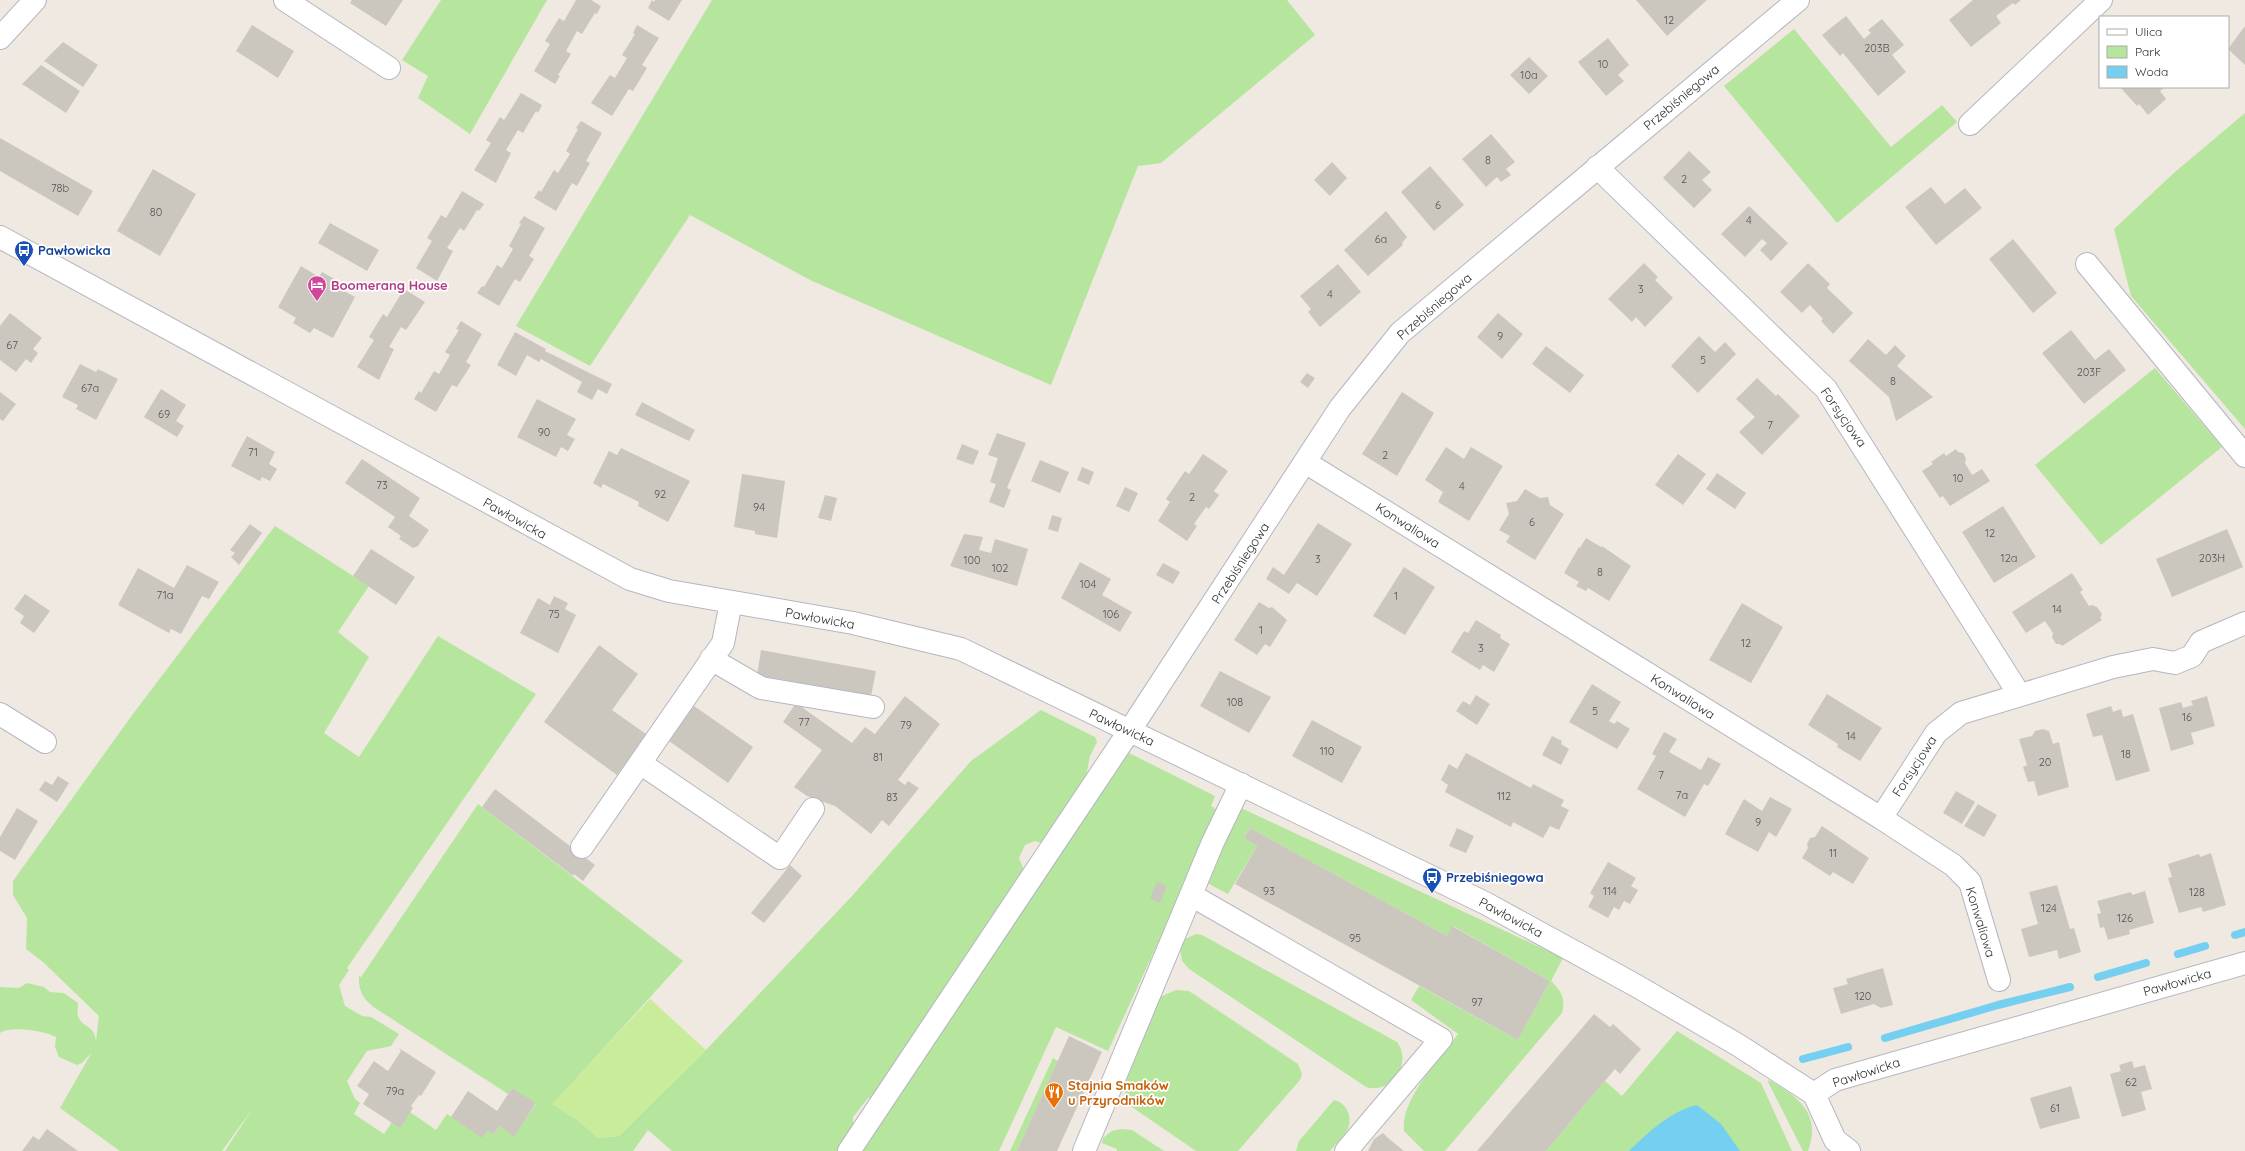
<svg xmlns="http://www.w3.org/2000/svg" width="2245" height="1151" viewBox="0 0 2245 1151" font-family="Quicksand,sans-serif">
  <style>
    .green { fill: #b6e59e }
    .pitch { fill: #c9ec9a }
    .water { fill: #75cff0 }
    .lines { fill: none; stroke-linecap: round; stroke-linejoin: round }
    .stream { stroke: #75cff0; stroke-width: 8 }
    .building { fill: #cbc7bf }
    .minor-casing { stroke: #b4b7c1; stroke-width: 24 }
    .minor { stroke: #fff; stroke-width: 22 }
    .labels { text-anchor: middle; stroke-width: 3.5; stroke-linejoin: round; paint-order: stroke }
    .number-label { font-size: 11px; fill: #555452 }
    .street-label { font-size: 13px; fill: #2e2e2e; stroke: #fff }
    .transit-label { font-size: 13px; font-weight: bold; fill: #164399; stroke: #fff; text-anchor: start }
    .hotel-label { font-size: 13px; font-weight: bold; fill: #b23c85; stroke: #fff; text-anchor: start }
    .food-label { font-size: 13px; font-weight: bold; fill: #c56008; stroke: #fff; text-anchor: start }
  </style>
  <rect width="100%" height="100%" fill="#efe9e1"/>
  <path class="green" d="M441 0H547L470 134 418 98 428 76 402 60Z
    M712 0H1287L1315 35 1161 163 1138 166 1051 385 812 281 690 215 590 366 516 326Z
    M1794 29 1891 147 1942 105 1957 122 1837 223 1724 86Z
    M2245 113V429L2131 296 2114 229 2175 172Z
    M2155 368 2222 447 2101 545 2035 465Z
    M275 526 369 586 338 632 369 657 324 733 359 757 438 636 536 694 347 968 349 970 339 985 345 1006 362 1016 371 1017 399 1034 391 1046 367 1051 347 1081 355 1099 360 1103 354 1114 384 1134 392 1122 410 1112 436 1130 447 1114 482 1137 487 1131 493 1135 499 1126 514 1136 536 1104 512 1088 508 1094 375 1008C364 1000 358 991 359 976L361 977 478 804 683 961 553 1104 579 1121 598 1138 619 1136 706 1050 853 895 971 761 1041 710 1095 737 1097 742 1090 756 1086 777 1044 844 1035 841 1025 845 1019 858 1025 872 875 1096 868 1098 853 1117V1129L838 1151H672L648 1130 633 1151H225L253 1108 222 1151H120L60 1108 92 1052 82 1063 77 1065 59 1057 55 1047 56 1037C47 1031 9 1025 0 1033V987L19 988 27 983 44 987 50 992 64 993 78 1003C78 1007 77 1012 78 1016 82 1028 94 1024 96 1041L99 1016 43 962 26 949 27 918 13 895V881L130 718Z
    M1127 752 1215 796 1211 806 1219 811 1108 1051 1056 1027 999 1151H859Z
    M1241 808 1563 958 1551 981C1561 991 1566 998 1562 1013L1445 1151H1424L1404 1131C1400 1100 1440 1058 1458 1034L1411 1000 1419 986 1518 1040 1550 981 1453 926 1447 936 1250 828 1244 838 1257 846 1228 894 1207 883 1233 818Z
    M1196 934 1202 935 1397 1042C1413 1063 1391 1095 1366 1087L1189 969 1182 961 1180 947 1185 939Z
    M1176 990 1189 991 1298 1064 1302 1074 1300 1080 1238 1151H1196L1132 1107 1125 1096 1124 1086 1158 1001 1162 996Z
    M1677 1031 1761 1083 1792 1151H1546L1605 1081 1622 1096Z
    M1053 1058 1058 1061 1017 1151H1010Z
    M1769 1080C1798 1096 1822 1114 1808 1151H1803L1768 1082Z
    M1334 1100C1346 1102 1353 1117 1348 1128 1345 1136 1335 1144 1330 1151H1296L1299 1141Z
    M1122 1129 1132 1130 1164 1151H1117V1149L1102 1143 1103 1138 1112 1131Z"/>
  <path class="pitch" d="M650 999 706 1050 619 1136 598 1138 579 1121 552 1104Z"/>
  <path class="water" d="M1697 1105 1721 1124 1740 1151H1629C1648 1133 1670 1111 1697 1105Z"/>
  <g class="lines">
    <path class="stream" d="M2235 935 2245 932
      M2178 954 2205 946
      M2098 977 2146 963
      M1885 1038 1998 1005 2070 987
      M1803 1059 1848 1047"/>
  </g>
  <path class="building" d="M352 0H403L386 26 350 3Z
    M576 0H591L601 6 597 14 595 13 582 34 577 31 566 51 571 54 558 75 560 76 555 84 534 71 550 44 545 41 559 18 564 21Z
    M652 0 654 2 655 0H682L669 21 648 8Z
    M1636 0H1707L1667 36Z
    M1973 0H2021L2015 5 2013 3 1996 16 2001 23 1971 47 1949 20Z
    M1846 16 1864 39 1871 33 1868 30 1882 19 1904 45 1892 55 1906 72 1878 96 1843 53 1840 56 1822 35Z
    M252 25 294 51 278 78 236 51Z
    M637 25 659 38 642 65 647 68 633 91 629 89 612 116 591 103 610 75 615 78 627 58 622 55 635 34 633 33Z
    M2245 26V65L2228 49Z
    M1608 38 1629 65 1618 75 1624 81 1606 96 1578 62Z
    M63 42 98 65 83 87 44 61Z
    M1529 57 1548 76 1529 94 1510 75Z
    M41 65 80 91 66 113 22 84Z
    M2120 87H2165L2160 91 2166 99 2148 115 2139 104 2137 106Z
    M521 93 542 105 538 113 536 111 523 133 518 130 506 150 511 153 496 183 474 170 491 143 486 140 500 117 504 120Z
    M581 121 602 133 586 161 590 163 577 186 572 183 556 211 534 198 539 190 541 192 554 170 558 173 570 154 566 151 578 129 576 128Z
    M1491 134 1515 162 1506 169 1511 175 1501 182 1497 177 1486 187 1462 159Z
    M0 138 93 191 78 216 0 171Z
    M1689 151 1711 172 1702 180 1712 190 1694 208 1663 178Z
    M1332 162 1347 178 1330 196 1314 180Z
    M1430 166 1464 205 1434 231 1401 192Z
    M153 169 196 194 160 256 117 231Z
    M1931 187 1945 204 1965 188 1982 208 1936 245 1905 207Z
    M462 191 484 204 479 211 477 210 464 231 460 228 447 248 453 251 437 281 416 268 432 241 427 238 441 215 446 218Z
    M1749 206 1788 243 1771 261 1760 250 1767 243 1762 239 1745 257 1721 234Z
    M1386 211 1407 237 1402 243 1403 245 1368 276 1344 250Z
    M524 216 545 228 529 256 534 259 520 282 515 279 499 306 477 293 482 286 484 287 497 265 502 268 513 249 509 246 521 224 519 223Z
    M330 223 379 250 367 271 318 243Z
    M2013 239 2057 293 2033 313 1989 259Z
    M1644 263 1658 277 1655 280 1673 298 1645 327 1636 317 1632 322 1608 299Z
    M1808 263 1830 284 1827 288 1853 313 1833 334 1821 321 1823 319 1810 305 1802 313 1780 292Z
    M1338 264 1361 292 1320 327 1308 312 1311 309 1300 296Z
    M301 266 319 277 322 272 340 282 337 287 355 297 333 338 314 328 310 333 293 323 296 318 278 307Z
    M404 289 425 302 406 330 401 327 389 347 394 349 379 380 357 367 374 340 369 337 383 314 387 317Z
    M10 313 42 338 33 349 38 353 31 363 26 359 16 372 0 360V326Z
    M1498 313 1523 334 1502 359 1477 337Z
    M461 321 482 334 466 362 471 365 457 387 452 385 436 412 414 399 419 391 421 393 434 371 439 374 450 355 445 352 459 330 456 329Z
    M2071 330 2095 360 2109 349 2126 370 2084 404 2042 353Z
    M515 332 546 349 545 351 612 384 607 394 598 389 592 400 577 392 582 382 541 359 539 362 527 355 516 376 497 365Z
    M1699 336 1715 352 1725 342 1736 354 1698 393 1671 366Z
    M1868 339 1886 355 1895 345 1906 356 1897 366 1933 397 1896 421 1889 397 1849 361Z
    M1546 346 1584 375 1570 393 1532 364Z
    M80 364 96 372 98 369 118 379 96 420 76 409 78 405 62 397Z
    M1307 373 1315 378 1308 388 1300 382Z
    M1757 378 1776 396 1778 394 1800 416 1762 455 1739 432 1755 417 1736 399Z
    M161 389 186 405 176 421 184 426 177 437 144 417Z
    M0 392 16 404 3 421 0 419Z
    M1402 392 1434 413 1397 476 1362 454Z
    M537 399 576 419 567 435 575 439 568 451 561 447 556 457 517 437Z
    M642 402 695 430 689 441 635 415Z
    M997 433 1026 443 1007 488 1011 490 1004 508 989 502 996 484 990 482 998 458 988 455Z
    M247 436 275 452 269 464 277 469 270 481 262 477 260 481 231 466Z
    M962 444 979 451 973 465 956 459Z
    M1446 447 1464 459 1471 447 1503 466 1469 521 1438 502 1443 492 1425 480Z
    M621 448 690 481 668 522 638 506 639 502 603 484 601 488 593 483 609 451 617 455Z
    M1956 449 1958 452 1963 453 1966 458 1965 463 1972 475 1982 469 1990 481 1950 506 1943 496 1940 498 1922 471 1933 464 1931 462 1944 453 1946 456Z
    M1203 454 1228 471 1214 491 1219 495 1209 509 1206 507 1194 524 1197 526 1187 541 1158 521 1170 502 1166 499 1185 471 1189 474Z
    M1678 454 1706 474 1683 505 1655 485Z
    M362 459 420 498 409 516 429 530 418 546 413 548 399 539 401 536 388 527 395 517 345 483Z
    M1040 460 1069 472 1060 493 1031 481Z
    M1082 467 1094 472 1089 485 1077 480Z
    M1717 473 1746 493 1735 509 1706 489Z
    M742 474 785 481 777 538 755 534V531L734 527Z
    M1125 487 1138 493 1129 512 1116 506Z
    M1525 489 1540 498 1548 497 1550 505 1564 514 1535 560 1506 542 1510 536 1499 530 1509 514 1506 503 1517 501Z
    M825 495 837 498 831 521 818 518Z
    M2003 506 2036 557 1994 583 1962 532Z
    M1052 515 1062 518 1058 532 1048 529Z
    M1318 523 1352 544 1317 596 1297 583 1289 594 1266 579 1273 567 1284 575Z
    M250 524 262 533 239 565 231 557 235 553 230 550Z
    M2227 529 2243 567 2172 597 2156 559Z
    M964 534 983 537 979 550 991 553 995 539 1028 549 1017 586 950 566Z
    M1586 538 1601 547 1602 546 1631 566 1609 601 1588 588 1586 591 1576 586 1579 582 1564 573 1579 547 1580 548Z
    M371 549 415 577 396 605 353 576Z
    M1080 562 1111 579 1102 595 1132 612 1120 632 1061 598Z
    M1163 563 1180 572 1173 584 1156 575Z
    M187 565 219 582 209 599 202 596 181 634 171 629 169 633 118 605 138 568 174 588Z
    M1404 567 1435 587 1405 635 1373 616Z
    M2072 573 2083 590 2080 592 2089 606 2092 605 2097 607 2102 614 2100 618 2102 620 2062 646 2060 644H2056L2052 637 2053 633 2045 621 2026 633 2012 612Z
    M25 594 50 611 34 633 20 623 24 616 14 609Z
    M554 596 568 603 565 609 576 615 558 653 520 633 538 598 550 605Z
    M1259 602 1269 608 1272 607 1287 620 1270 647 1265 644 1257 655 1234 640Z
    M1742 603 1783 627 1751 683 1709 660Z
    M1476 620 1501 635 1500 638 1510 644 1494 672 1483 665 1480 670 1451 652 1464 631 1468 633Z
    M599 645 638 674 612 710 646 734 617 775 544 722Z
    M761 650 876 671 871 696 757 675Z
    M1220 671 1271 697 1249 733 1200 706Z
    M1592 684 1621 702 1609 721 1614 724 1617 721 1630 729 1617 749 1569 722Z
    M1827 694 1882 728 1860 761 1837 747 1838 744 1808 725Z
    M1476 695 1490 704 1477 725 1456 711 1463 701 1470 705Z
    M905 696 940 724 898 780 905 785 908 781 919 788 889 826 882 820 871 834 835 806 807 796 794 787 822 750 783 722 796 703 852 743 865 727 875 734Z
    M2207 696 2215 726 2191 733 2194 744 2171 751 2159 708 2181 702 2183 708 2193 705 2191 701Z
    M694 706 753 747 728 783 669 741Z
    M2111 706 2113 712 2121 709 2123 717 2133 714 2150 771 2116 781 2102 735 2093 737 2086 714Z
    M1312 720 1362 747 1342 783 1292 756Z
    M2043 729 2049 731 2053 744 2059 742 2069 787 2038 796 2034 781 2028 782 2023 767 2027 765 2019 739 2032 736 2035 731Z
    M1664 732 1677 739 1669 752 1701 770 1708 757 1721 764 1708 786 1704 784 1685 817 1637 789 1656 756 1652 754Z
    M1552 736 1562 741 1561 744 1569 749 1561 765 1542 755Z
    M1466 753 1531 788 1533 784 1564 800 1561 806 1569 810 1559 830 1550 826 1543 838 1513 822 1511 827 1445 792 1448 785 1441 780 1449 764 1457 769Z
    M58 776 69 783 57 802 39 790 45 781 52 785Z
    M495 789 595 865 583 881 574 874 573 876 482 807Z
    M1956 791 1975 802 1962 824 1943 813Z
    M1770 797 1792 809 1776 837 1769 832 1758 852 1725 834 1744 799 1762 811Z
    M1978 804 1997 815 1984 837 1964 826Z
    M17 808 38 821 15 860 0 851V837Z
    M1822 826 1869 858 1853 884 1833 872 1830 876 1802 858 1808 848 1807 844 1810 838 1815 837Z
    M1250 828 1447 936 1452 926 1550 981 1518 1040 1235 884 1257 846 1244 838Z
    M1457 828 1474 836 1466 853 1449 846Z
    M2211 853 2226 905 2203 912 2201 907 2179 913 2168 878 2172 877 2168 864 2199 854 2200 857Z
    M1608 862 1636 878 1631 886 1638 890 1630 904 1624 901 1619 910 1614 907 1608 918 1588 907 1594 896 1590 893Z
    M790 865 802 876 764 923 751 913Z
    M1157 882 1167 886 1160 903 1150 898Z
    M2057 885 2070 929 2074 928 2081 952 2059 959 2057 950 2029 957 2021 929 2038 924 2029 892Z
    M2145 891 2154 923 2129 930 2130 934 2108 940 2104 927 2100 928 2097 914 2101 913 2097 901 2131 892 2132 895Z
    M1883 968 1893 1005 1881 1008 1874 1004 1841 1014 1833 988 1848 984 1846 979Z
    M1594 1014 1610 1027 1613 1024 1641 1049 1620 1074 1615 1069 1546 1151H1477Z
    M1069 1036 1102 1052 1057 1151H1017Z
    M399 1048 436 1072 421 1096 419 1095 411 1106 413 1108 400 1128 363 1104 369 1094 357 1086 374 1061 388 1071 401 1051Z
    M2132 1061 2134 1068 2145 1065 2152 1089 2141 1092 2146 1110 2122 1117 2110 1074 2121 1071 2119 1065Z
    M2071 1086 2080 1118 2040 1129 2030 1098Z
    M512 1088 536 1103 514 1137 499 1126 493 1135 487 1131 482 1138 451 1117 468 1091 497 1111Z
    M47 1129 78 1151H22L33 1136 39 1140Z
    M1383 1133 1388 1138 1404 1151H1368L1374 1139Z"/>
  <g class="lines">
    <g class="minor-casing">
      <path id="minor" d="M285 0 389 68
        M0 38 35 0
        M1970 124 2101 0
        M1597 167 1826 389 2019 694
        M0 237 630 579 669 591 853 623 961 649 1485 903 1635 985 1738 1045 1814 1094
        M2087 264 2245 456
        M1305 462 1881 818 1953 865 1970 882 1999 980
        M711 659 761 688 873 707
        M0 714 45 742
        M640 763 780 858 813 809
        M1881 818 1936 733 1961 713 2113 667 2153 659 2175 663 2192 656 2201 642 2245 623
        M582 847 723 643 731 602
        M1191 895 1441 1039 1346 1151
        M1814 1094 1835 1080 2245 963
        M1814 1094 1835 1140 1849 1151
        M849 1151 1130 730 1340 408 1400 333 1798 0
        M1084 1151 1213 842 1241 784"/>
    </g>
    <use href="#minor" class="minor"/>
  </g>
  <defs>
    <g id="bus-pin" transform="scale(1)"><path d="M0 17L-7.5 6A9.5 9.5 0 1 1 7.5 6Z" fill="#1a4fb4" stroke="#fff"/><path d="M-5-6H5V4H4V6H2V4H-2V6H-4V4H-5ZM-3.5-4V0h7V-4ZM-3.5 1.2v1.5H-2V1.2ZM2 1.2v1.5H3.5V1.2Z" fill="#fff"/></g>
    <g id="hotel-pin" transform="scale(1)"><path d="M0 17L-7.5 6A9.5 9.5 0 1 1 7.5 6Z" fill="#d1479c" stroke="#fff"/><path d="M-6-4.5h1.5V1H6V5H4.5V3h-9V5H-6ZM-4 0a1.8 1.8 0 1 1 3.6 0ZM.5 0V-2.5h3Q6-2.5 6 0Z" fill="#fff"/></g>
    <g id="restaurant-pin" transform="scale(1)"><path d="M0 17L-7.5 6A9.5 9.5 0 1 1 7.5 6Z" fill="#e8710a" stroke="#fff"/><path d="M-5-6h1v4h1v-4h1v4h1v-4h1v5L-1.5 .5V6h-2V.5L-5-1ZM5-6V6H3V1.5H1.5Q1.5-4 5-6Z" fill="#fff"/></g>
  </defs>
  <g fill-rule="evenodd">
    <use href="#bus-pin" x="24" y="250"/>
    <use href="#hotel-pin" x="317" y="285"/>
    <use href="#bus-pin" x="1432" y="877"/>
    <use href="#restaurant-pin" x="1054" y="1092"/>
  </g>
  <g class="labels">
    <g class="number-label">
      <text x="1669" y="24">12</text>
      <text x="1877" y="52">203B</text>
      <text x="1603" y="68">10</text>
      <text x="1529" y="79">10a</text>
      <text x="1488" y="164">8</text>
      <text x="1684" y="183">2</text>
      <text x="60" y="192">78b</text>
      <text x="1438" y="209">6</text>
      <text x="156" y="216">80</text>
      <text x="1749" y="224">4</text>
      <text x="1381" y="243">6a</text>
      <text x="1641" y="293">3</text>
      <text x="1330" y="298">4</text>
      <text x="1500" y="340">9</text>
      <text x="12" y="349">67</text>
      <text x="1703" y="364">5</text>
      <text x="2089" y="376">203F</text>
      <text x="1893" y="385">8</text>
      <text x="90" y="392">67a</text>
      <text x="164" y="418">69</text>
      <text x="1770" y="429">7</text>
      <text x="544" y="436">90</text>
      <text x="253" y="456">71</text>
      <text x="1385" y="459">2</text>
      <text x="1958" y="482">10</text>
      <text x="382" y="489">73</text>
      <text x="1462" y="490">4</text>
      <text x="660" y="498">92</text>
      <text x="1192" y="501">2</text>
      <text x="759" y="511">94</text>
      <text x="1532" y="526">6</text>
      <text x="1990" y="537">12</text>
      <text x="2009" y="562">12a</text>
      <text x="2212" y="562">203H</text>
      <text x="1318" y="563">3</text>
      <text x="972" y="564">100</text>
      <text x="1000" y="572">102</text>
      <text x="1600" y="576">8</text>
      <text x="1088" y="588">104</text>
      <text x="165" y="599">71a</text>
      <text x="1396" y="600">1</text>
      <text x="2057" y="613">14</text>
      <text x="554" y="618">75</text>
      <text x="1111" y="618">106</text>
      <text x="1261" y="634">1</text>
      <text x="1746" y="647">12</text>
      <text x="1481" y="652">3</text>
      <text x="1235" y="706">108</text>
      <text x="1595" y="715">5</text>
      <text x="2187" y="721">16</text>
      <text x="804" y="726">77</text>
      <text x="906" y="729">79</text>
      <text x="1851" y="740">14</text>
      <text x="1327" y="755">110</text>
      <text x="2126" y="758">18</text>
      <text x="878" y="761">81</text>
      <text x="2045" y="766">20</text>
      <text x="1661" y="779">7</text>
      <text x="1682" y="799">7a</text>
      <text x="1504" y="800">112</text>
      <text x="892" y="801">83</text>
      <text x="1758" y="826">9</text>
      <text x="1833" y="857">11</text>
      <text x="1269" y="895">93</text>
      <text x="1610" y="895">114</text>
      <text x="2197" y="896">128</text>
      <text x="2049" y="912">124</text>
      <text x="2125" y="922">126</text>
      <text x="1355" y="942">95</text>
      <text x="1863" y="1000">120</text>
      <text x="1477" y="1006">97</text>
      <text x="2131" y="1086">62</text>
      <text x="395" y="1095">79a</text>
      <text x="2055" y="1112">61</text>
    </g>
    <g class="street-label">
      <text transform="translate(1681 97) rotate(-40)" y="5">Przebiśniegowa</text>
      <text transform="translate(1434 306) rotate(-41)" y="5">Przebiśniegowa</text>
      <text transform="translate(1844 417) rotate(55)" y="5">Forsycjowa</text>
      <text transform="translate(515 518) rotate(29)" y="5">Pawłowicka</text>
      <text transform="translate(1408 525) rotate(32)" y="5">Konwaliowa</text>
      <text transform="translate(1240 563) rotate(-57)" y="5">Przebiśniegowa</text>
      <text transform="translate(820 618) rotate(10)" y="5">Pawłowicka</text>
      <text transform="translate(1683 696) rotate(32)" y="5">Konwaliowa</text>
      <text transform="translate(1122 727) rotate(25)" y="5">Pawłowicka</text>
      <text transform="translate(1914 766) rotate(-57)" y="5">Forsycjowa</text>
      <text transform="translate(1511 917) rotate(28)" y="5">Pawłowicka</text>
      <text transform="translate(1981 922) rotate(73)" y="5">Konwaliowa</text>
      <text transform="translate(2177 982) rotate(-16)" y="5">Pawłowicka</text>
      <text transform="translate(1866 1072) rotate(-18)" y="5">Pawłowicka</text>
    </g>
    <g class="transit-label">
      <text x="38" y="255">Pawłowicka</text>
      <text x="1446" y="882">Przebiśniegowa</text>
    </g>
    <g class="hotel-label">
      <text x="331" y="290">Boomerang House</text>
    </g>
    <g class="food-label">
      <text x="1068" y="1090">Stajnia Smaków<tspan x="1068" dy="15">u Przyrodników</tspan></text>
    </g>
  </g>
  <rect x="2099" y="16" width="130" height="72" fill="#ffffff" stroke="#ababab"/>
  <rect x="2107" y="29" width="20" height="6" fill="#ffffff" stroke="#ababab"/>
  <text x="2135" y="36" font-size="12" fill="#2e2e2e">Ulica</text>
  <rect x="2107" y="46" width="20" height="12" fill="#b6e59e" stroke="#ababab"/>
  <text x="2135" y="56" font-size="12" fill="#2e2e2e">Park</text>
  <rect x="2107" y="66" width="20" height="12" fill="#75cff0" stroke="#ababab"/>
  <text x="2135" y="76" font-size="12" fill="#2e2e2e">Woda</text>
</svg>
